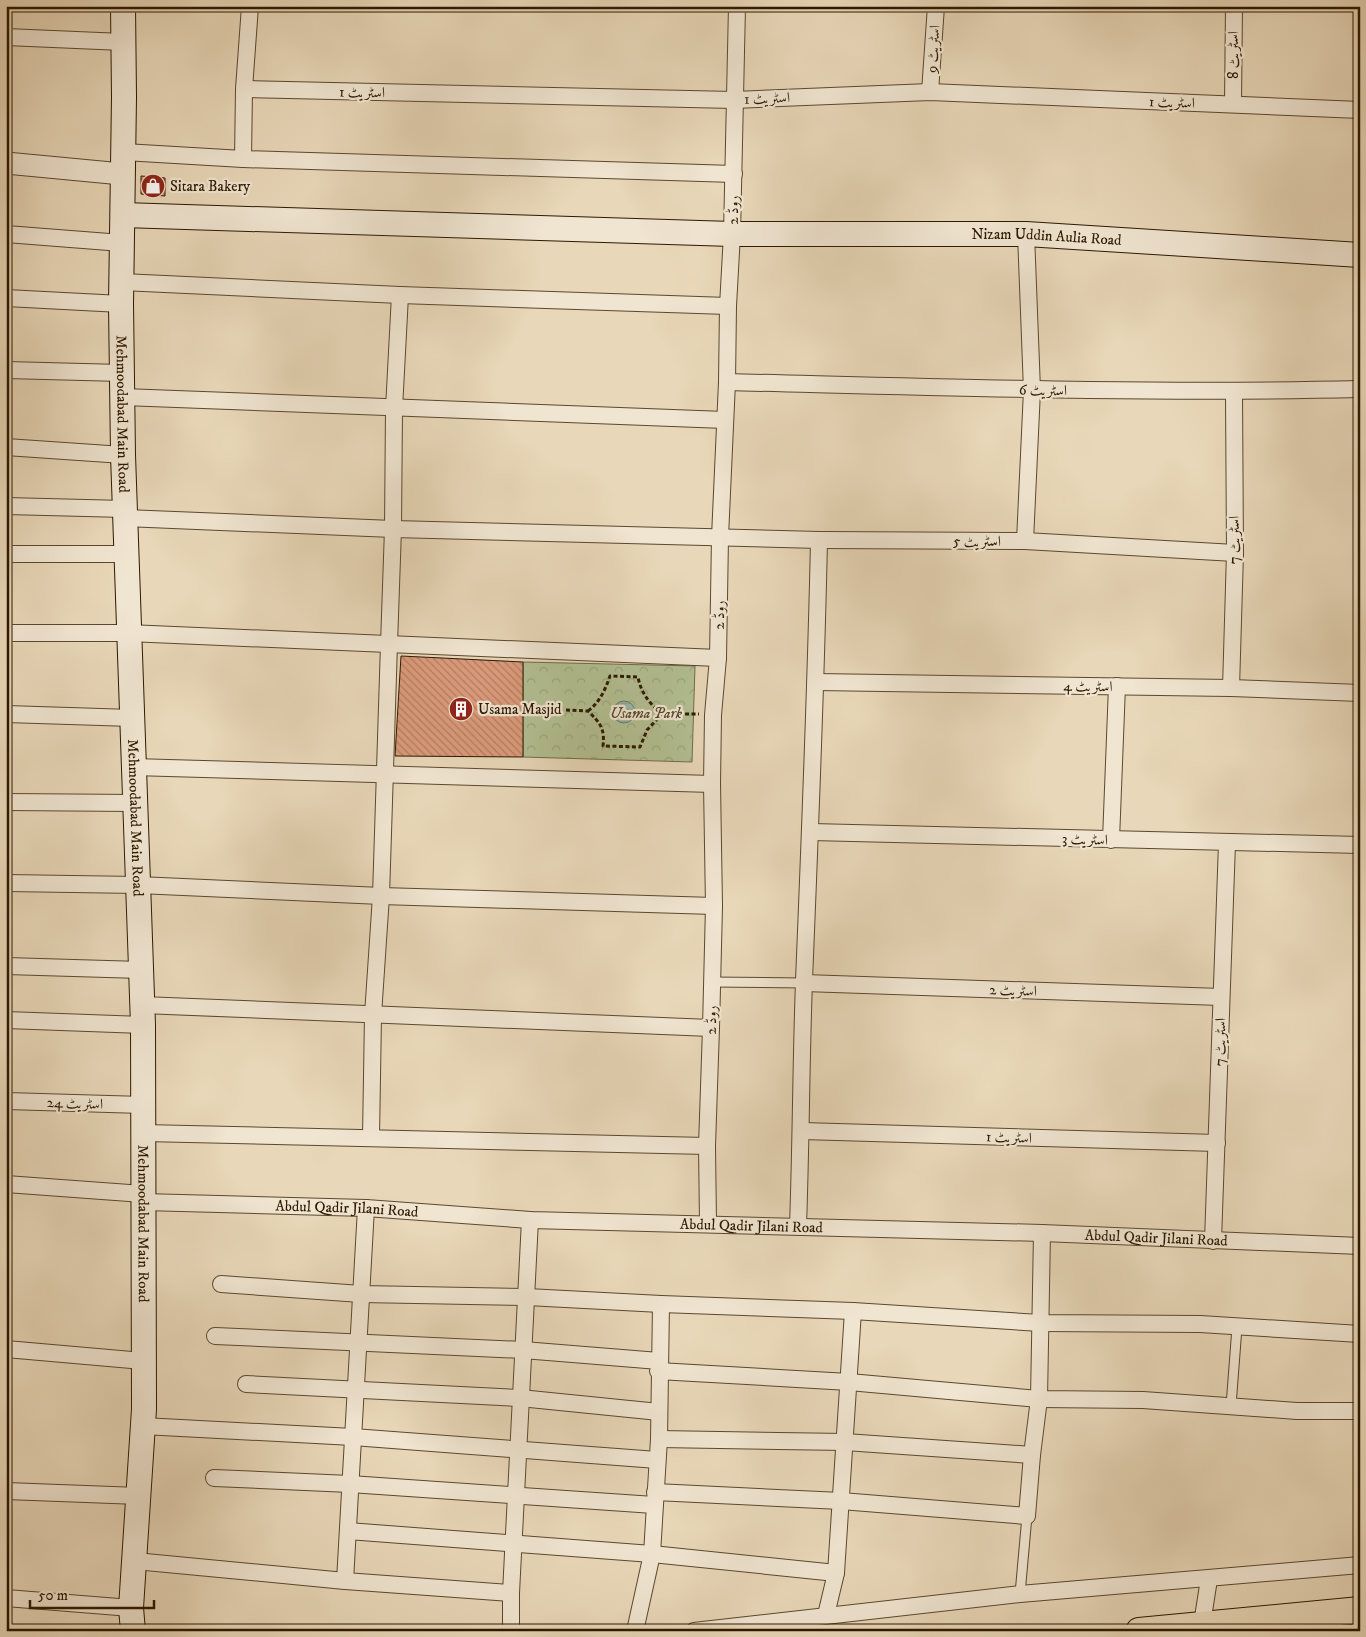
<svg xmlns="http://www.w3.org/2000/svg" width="1366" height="1637" viewBox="0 0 1366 1637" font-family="'IM FELL DW Pica',Amiri,serif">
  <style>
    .park { fill: url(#park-crowns); stroke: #6f6c49 }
    .water { fill: url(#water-rules); stroke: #6c7a6a }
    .building { fill: url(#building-back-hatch); stroke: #2c1900 }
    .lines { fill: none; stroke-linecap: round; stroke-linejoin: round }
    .service-casing { stroke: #5b482e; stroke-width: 11 }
    .minor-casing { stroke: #5b482e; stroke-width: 18 }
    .tertiary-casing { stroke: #5b482e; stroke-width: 23 }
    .secondary-casing { stroke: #2c1900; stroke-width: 26 }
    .primary-casing { stroke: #2c1900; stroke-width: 28 }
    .path { stroke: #2c1900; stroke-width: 3; stroke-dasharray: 4 2.5; stroke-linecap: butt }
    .service { stroke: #f0e5d1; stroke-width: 9 }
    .minor { stroke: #f0e5d1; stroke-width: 16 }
    .tertiary { stroke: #f0e5d1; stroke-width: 21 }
    .secondary { stroke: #f0e5d1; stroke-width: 24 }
    .primary { stroke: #e8d7b8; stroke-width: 26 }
    .labels { text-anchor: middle; stroke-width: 4.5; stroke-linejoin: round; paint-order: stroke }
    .street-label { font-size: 15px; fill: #2c1900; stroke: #f0e5d1 }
    .poi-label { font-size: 15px; fill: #2c1900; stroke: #f0e5d1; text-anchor: start }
    .park-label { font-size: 15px; font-style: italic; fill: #544b2c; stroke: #f0e5d1 }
  </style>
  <defs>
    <pattern id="park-crowns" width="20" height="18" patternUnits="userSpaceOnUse" patternTransform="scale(1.25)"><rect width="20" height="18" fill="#b2bf92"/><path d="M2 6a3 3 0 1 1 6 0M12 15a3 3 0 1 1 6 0" fill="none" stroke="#99a47c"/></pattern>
    <pattern id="water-rules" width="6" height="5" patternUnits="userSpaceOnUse" patternTransform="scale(1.25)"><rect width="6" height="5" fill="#97bab0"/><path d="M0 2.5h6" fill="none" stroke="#829f96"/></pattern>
    <pattern id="building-back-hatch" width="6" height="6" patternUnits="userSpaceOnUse" patternTransform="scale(1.25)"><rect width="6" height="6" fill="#db9a7a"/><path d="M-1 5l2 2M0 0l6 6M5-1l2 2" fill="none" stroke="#b27d62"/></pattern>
  </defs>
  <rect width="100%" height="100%" fill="#e8d7b8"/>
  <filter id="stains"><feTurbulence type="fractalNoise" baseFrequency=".004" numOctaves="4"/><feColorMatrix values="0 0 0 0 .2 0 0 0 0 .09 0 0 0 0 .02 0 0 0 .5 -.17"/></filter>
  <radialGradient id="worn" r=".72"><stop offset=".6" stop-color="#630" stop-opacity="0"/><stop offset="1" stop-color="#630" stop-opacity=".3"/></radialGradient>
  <path class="park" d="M523 662 695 666 692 762 523 757Z"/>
  <path class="water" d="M613 712a11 11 0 1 1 22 0a11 11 0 1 1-22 0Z"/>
  <path class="building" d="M141 176 165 178V196L141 194Z
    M401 656 523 662V757L395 756Z"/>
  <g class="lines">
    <g class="service-casing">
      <path id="service" d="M711 982 804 983
        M1231 1406 1237 1327
        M1020 1594 1027 1516"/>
    </g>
    <g class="minor-casing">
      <g id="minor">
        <path d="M6 37 123 42"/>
        <path d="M244 89 734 100 930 92 1360 110"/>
        <path d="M930 92 936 6"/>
        <path d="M1233 104 1234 6"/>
        <path d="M124 152 243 159 734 174"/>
        <path d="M243 159 244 89 250 6"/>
        <path d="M6 234 122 243"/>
        <path d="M122 282 400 295 728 306"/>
        <path d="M6 298 121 304"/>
        <path d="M6 370 122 373"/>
        <path d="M727 382C938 387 1149 394 1360 389"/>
        <path d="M123 397 725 420"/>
        <path d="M6 447 123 455"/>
        <path d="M6 506 125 509"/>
        <path d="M125 518 393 529 819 540 1025 541 1235 553"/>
        <path d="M1025 541 1032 390 1026 234"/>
        <path d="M6 554H126"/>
        <path d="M6 633H128L718 658"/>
        <path d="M816 682 1231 688 1360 693"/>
        <path d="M1231 688 1235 553 1234 392"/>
        <path d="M6 714 132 718"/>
        <path d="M133 767 712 784"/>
        <path d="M6 802 135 803"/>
        <path d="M811 832 1360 845"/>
        <path d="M1111 840 1117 686"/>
        <path d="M6 883 138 885 381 896 714 906"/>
        <path d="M6 966 141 970"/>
        <path d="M804 983 1221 997"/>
        <path d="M142 1005 711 1028"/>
        <path d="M6 1020 143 1025"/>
        <path d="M6 1101 143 1105"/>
        <path d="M802 1131 1217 1143"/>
        <path d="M143 1133 707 1146"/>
        <path d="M371 1138 373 1015 381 896 389 644 393 529 394 409 400 295"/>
        <path d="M6 1184 143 1194"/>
        <path id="s1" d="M143 1202 366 1208 530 1220 1042 1233 1360 1246"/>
        <path d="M708 1223 707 1146 711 1028 714 906 712 784 713 715 718 658 720 537 727 382 728 306 732 234 737 6"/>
        <path d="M798 1226C801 1144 801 1063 804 981 810 834 816 687 819 540"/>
        <path d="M1213 1241 1227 843"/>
        <path d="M221 1284 361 1294 527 1297 661 1304 853 1311 1040 1323 1200 1324 1360 1334"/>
        <path d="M215 1336 523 1350 659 1361"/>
        <path d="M6 1349 143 1361"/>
        <path d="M658 1371 849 1382 1039 1399 1143 1400 1297 1411H1360"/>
        <path d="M246 1384 520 1398 659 1412"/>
        <path d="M143 1426 353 1437 657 1460"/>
        <path d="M659 1439 845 1442 1032 1455"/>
        <path d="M214 1478 350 1484 654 1505"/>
        <path d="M6 1491 139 1496"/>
        <path d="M655 1492 841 1501 1027 1516 1032 1455 1039 1399 1042 1233"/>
        <path d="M348 1531 652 1554 836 1573"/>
        <path d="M135 1561 345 1581 511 1593"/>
        <path d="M345 1581 366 1208"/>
        <path d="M6 1598 131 1608"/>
        <path d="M826 1615 836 1573 853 1311"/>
        <path d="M1202 1624 1209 1579"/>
        <path d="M511 1631V1593L530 1220"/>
        <path d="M635 1631 652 1554 659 1439 661 1304"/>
        <path d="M694 1631 1020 1594 1360 1565"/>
      </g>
    </g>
    <g class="tertiary-casing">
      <path id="tertiary" d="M6 163 122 174"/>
    </g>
    <g class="secondary-casing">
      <g id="secondary">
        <path id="s2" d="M123 6 124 97 121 304 123 455 143 1025 144 1409 131 1608 133 1631"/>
        <path id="s3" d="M123 215 732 234H1026L1360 255"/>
      </g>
    </g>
    <g class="primary-casing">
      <path id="primary" d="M1139 1631 1360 1610"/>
    </g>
    <path class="path" d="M566 710 588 711C600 723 605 728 603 746L640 747 647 730 662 714H699
      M588 711C600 702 605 690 610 676L638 677C641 693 649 703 662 714"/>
    <use href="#service" class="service"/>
    <use href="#minor" class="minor"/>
    <use href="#tertiary" class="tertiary"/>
    <use href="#secondary" class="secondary"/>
    <use href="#primary" class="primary"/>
  </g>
  <defs>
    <g id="shop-disc" transform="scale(1.25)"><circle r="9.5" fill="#8f2418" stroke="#f0e5d1"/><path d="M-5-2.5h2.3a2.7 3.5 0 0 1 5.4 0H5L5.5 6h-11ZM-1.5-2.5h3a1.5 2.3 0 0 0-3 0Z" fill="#fff"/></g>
    <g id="building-disc" transform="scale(1.25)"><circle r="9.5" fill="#8f2418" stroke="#f0e5d1"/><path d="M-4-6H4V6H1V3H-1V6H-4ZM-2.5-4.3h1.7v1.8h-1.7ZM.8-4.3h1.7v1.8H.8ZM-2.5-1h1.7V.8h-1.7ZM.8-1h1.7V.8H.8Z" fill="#fff"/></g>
  </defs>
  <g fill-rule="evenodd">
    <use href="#shop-disc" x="153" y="186"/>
    <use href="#building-disc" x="461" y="709"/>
  </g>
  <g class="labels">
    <g class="street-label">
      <text transform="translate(933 49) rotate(-86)" y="5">اسٹریٹ 9</text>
      <text transform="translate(1233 55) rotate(-90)" y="5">اسٹریٹ 8</text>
      <text transform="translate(362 92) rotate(1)" y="5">اسٹریٹ 1</text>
      <text transform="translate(767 98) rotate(-2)" y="5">اسٹریٹ 1</text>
      <text transform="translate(1172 102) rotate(2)" y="5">اسٹریٹ 1</text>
      <text transform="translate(733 210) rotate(-89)" y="5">روڈ 2</text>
      <text dy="5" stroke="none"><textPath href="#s3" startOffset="924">Nizam Uddin Aulia Road</textPath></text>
      <text transform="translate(1043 390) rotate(1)" y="5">اسٹریٹ 6</text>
      <text dy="5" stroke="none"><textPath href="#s2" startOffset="408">Mehmoodabad Main Road</textPath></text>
      <text transform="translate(1234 540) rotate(-90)" y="5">اسٹریٹ 7</text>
      <text x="977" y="546">اسٹریٹ 5</text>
      <text transform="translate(719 615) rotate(-89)" y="5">روڈ 2</text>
      <text transform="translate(1088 686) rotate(1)" y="5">اسٹریٹ 4</text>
      <text dy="5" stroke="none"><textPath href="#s2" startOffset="812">Mehmoodabad Main Road</textPath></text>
      <text transform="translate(1085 839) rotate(2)" y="5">اسٹریٹ 3</text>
      <text transform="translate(1013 990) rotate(2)" y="5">اسٹریٹ 2</text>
      <text transform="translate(711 1020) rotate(-89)" y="5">روڈ 2</text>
      <text transform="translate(1220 1042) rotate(-89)" y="5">اسٹریٹ 7</text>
      <text transform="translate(75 1103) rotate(2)" y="5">اسٹریٹ 24</text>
      <text transform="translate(1009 1137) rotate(2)" y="5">اسٹریٹ 1</text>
      <text dy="5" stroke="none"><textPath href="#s1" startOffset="204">Abdul Qadir Jilani Road</textPath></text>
      <text dy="5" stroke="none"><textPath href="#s2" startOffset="1218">Mehmoodabad Main Road</textPath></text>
      <text dy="5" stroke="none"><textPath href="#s1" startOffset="609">Abdul Qadir Jilani Road</textPath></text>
      <text dy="5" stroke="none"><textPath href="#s1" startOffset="1014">Abdul Qadir Jilani Road</textPath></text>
    </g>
    <g class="poi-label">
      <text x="170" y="191">Sitara Bakery</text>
      <text x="478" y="714">Usama Masjid</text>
    </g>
    <g class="park-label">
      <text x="646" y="718">Usama Park</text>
    </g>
  </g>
  <rect width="1366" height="1637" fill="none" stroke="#e8d7b8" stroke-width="25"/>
  <rect x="8" y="8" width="1351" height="1622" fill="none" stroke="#2c1900" stroke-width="2.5"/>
  <rect x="12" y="12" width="1341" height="1612" fill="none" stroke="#2c1900"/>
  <path d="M30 1600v8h124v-8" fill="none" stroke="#2c1900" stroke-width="2.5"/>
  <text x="38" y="1600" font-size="15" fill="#2c1900" stroke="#f0e5d1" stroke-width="4" paint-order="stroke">50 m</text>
  <rect width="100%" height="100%" filter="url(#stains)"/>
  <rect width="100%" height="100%" fill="url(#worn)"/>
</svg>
